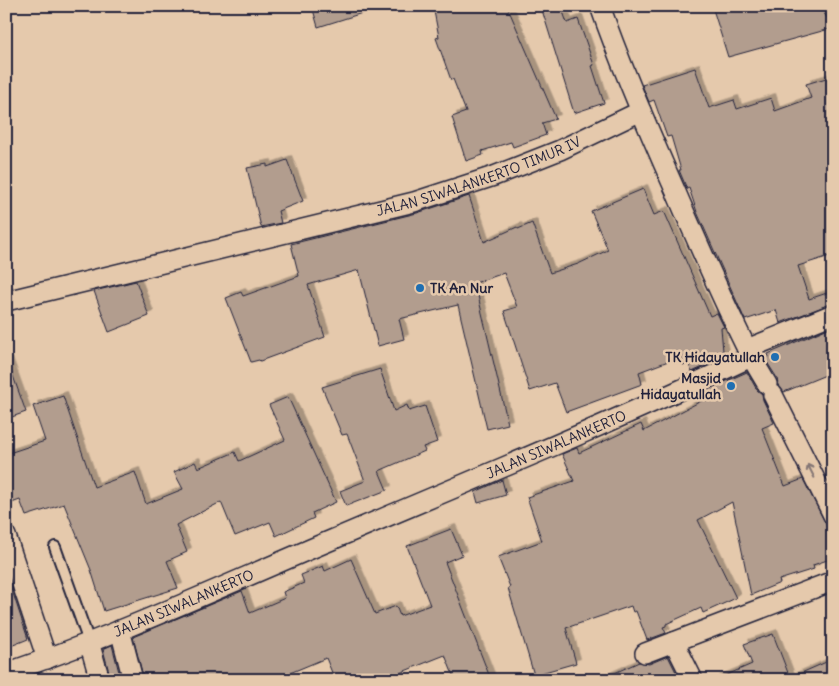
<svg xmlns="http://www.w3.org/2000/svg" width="839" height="686" viewBox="0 0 839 686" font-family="Delius,sans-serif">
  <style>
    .building { fill: #b29d8e; stroke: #22223b; filter: url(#shadow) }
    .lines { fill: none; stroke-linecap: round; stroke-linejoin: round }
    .service-casing { stroke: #22223b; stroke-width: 14 }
    .minor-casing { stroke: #22223b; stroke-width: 22 }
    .service { stroke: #e5c9ac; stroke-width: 10 }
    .minor { stroke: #e5c9ac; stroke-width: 19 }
    .oneway { stroke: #847674 }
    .poi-dot { fill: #1f6fb2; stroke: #e5c9ac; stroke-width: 2 }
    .labels { text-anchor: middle; stroke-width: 5; stroke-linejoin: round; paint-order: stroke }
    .street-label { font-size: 14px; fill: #22223b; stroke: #e5c9ac }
    .poi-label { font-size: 14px; font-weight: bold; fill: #22223b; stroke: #e5c9ac; text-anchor: end }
  </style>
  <defs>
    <filter id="shadow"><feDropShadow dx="4.5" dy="-4.5" stdDeviation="0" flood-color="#0004"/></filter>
  </defs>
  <rect width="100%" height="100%" fill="#e5c9ac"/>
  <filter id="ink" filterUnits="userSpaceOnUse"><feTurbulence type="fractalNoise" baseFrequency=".02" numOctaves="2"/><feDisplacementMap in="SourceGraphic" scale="10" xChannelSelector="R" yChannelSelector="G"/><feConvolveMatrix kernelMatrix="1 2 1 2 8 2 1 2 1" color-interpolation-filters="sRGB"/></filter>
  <g filter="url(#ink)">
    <path class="building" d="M312 6H372V10L318 27Z
      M433 6H507L556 119 542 123 546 135 513 147 511 142 482 151 483 155 466 161 452 117 466 112 453 79 451 80 436 38 439 37Z
      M554 6H561L567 23 578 19 594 65 592 66 604 103 574 113 542 10Z
      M712 6H820L833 28 728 57Z
      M695 68 709 108 734 100 737 109 771 98 775 111 811 98 806 84 833 76V255L798 266 809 299 833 291V303L780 323 776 310 745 320 697 212 689 188 687 189 679 170H681L671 136 667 137 654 100 649 102 642 85Z
      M287 160 303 201 278 211 281 223 261 227 247 168 267 164V167Z
      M643 189 654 215 664 211 710 316 717 313 724 327 721 328 723 351 725 357 692 372 688 363 683 365 679 357 639 372 642 384 566 412 555 383 530 391 504 311 517 307 504 273 475 283 508 424 487 429 458 305 399 319 404 339 378 346 359 270 308 285 325 337 260 361 259 360 251 362 226 298 241 292 243 296 299 276 291 244 417 213 469 196 484 242 517 227 518 229 532 223 550 273 578 264 608 250 591 211Z
      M136 281 149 316 109 332 94 291Z
      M833 326V372L784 392 778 385 777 378 765 359 769 357 768 354Z
      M6 362H8L26 412 6 419Z
      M380 369 394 411 407 405 409 411 425 406 437 442 423 447 425 451 379 471 387 490 346 506 340 491 365 481 347 434 342 435 322 387Z
      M747 372 757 390 762 394 763 400 774 423 762 428 785 486 803 479 826 524 833 542V558L813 565 814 569 779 580 780 583 751 595 732 502 698 520 736 598 703 613 701 608 666 624V626L663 627 666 633 647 640 636 611 633 612 631 606 566 628 576 663 534 675 508 588 510 587 498 557 542 541 527 497 574 481 562 454 577 448 579 453 641 424 644 431 703 400 700 393Z
      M63 396 94 487 135 472 146 504 183 489 174 472 195 462 198 468 235 452 239 461 285 440 269 405 288 397 336 502 312 513 314 518 276 536 270 522 235 536 221 502 176 525 187 552 167 561 178 588 104 611 91 570 64 504 26 516 20 500 6 505V454L45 441 33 406Z
      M502 480 506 495 478 503 475 492Z
      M451 529 462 555 445 562 491 680H455L445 655 382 680 379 674 365 680H335L326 658 273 680H248L246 674 231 680H144L133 637 242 591 250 613 285 598 283 592 304 583 301 575 323 566 325 571 351 559 375 614 396 606 400 616 430 605 407 546Z
      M6 572 28 639 6 648Z
      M773 634 790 678 833 659V680H715L752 664 744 644Z
      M112 645 121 680H111L103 649Z
      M668 656 680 680H599L639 662 649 664Z"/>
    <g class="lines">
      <g class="service-casing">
        <path id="service" d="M55 547 89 642"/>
      </g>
      <g class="minor-casing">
        <g id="minor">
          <path id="s1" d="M6 301 414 202 494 176 560 150 641 111"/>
          <path d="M747 349 833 314"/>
          <path d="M751 357 767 384"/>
          <path d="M773 395 833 515"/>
          <path d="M6 536 47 659"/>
          <path d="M120 630 133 680"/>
          <path d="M89 642 100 680"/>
          <path d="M674 642 693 680"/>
          <path d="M645 653 833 581"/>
          <path id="s2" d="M6 673C118 635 225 585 334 539 473 480 614 422 751 357 723 302 699 246 675 190 648 129 622 69 600 6"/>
        </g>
      </g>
      <use href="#service" class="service"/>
      <use href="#minor" class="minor"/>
    </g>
    <defs><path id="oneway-shaft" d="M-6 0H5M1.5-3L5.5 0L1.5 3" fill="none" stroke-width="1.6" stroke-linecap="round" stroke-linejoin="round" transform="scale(1.25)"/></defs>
    <use class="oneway" href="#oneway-shaft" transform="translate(811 471) rotate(-117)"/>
  </g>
  <g class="poi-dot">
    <circle cx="420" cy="288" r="5"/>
    <circle cx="775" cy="357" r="5"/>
    <circle cx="731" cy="386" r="5"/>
  </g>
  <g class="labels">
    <g class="street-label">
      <text dy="5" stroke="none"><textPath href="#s1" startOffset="489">JALAN SIWALANKERTO TIMUR IV</textPath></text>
      <text dy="5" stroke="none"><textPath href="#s2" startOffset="596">JALAN SIWALANKERTO</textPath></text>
      <text dy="5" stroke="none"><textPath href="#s2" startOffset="191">JALAN SIWALANKERTO</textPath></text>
    </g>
    <g class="poi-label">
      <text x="430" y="293" text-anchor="start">TK An Nur</text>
      <text x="765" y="362">TK Hidayatullah</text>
      <text x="721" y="383">Masjid<tspan x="721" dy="16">Hidayatullah</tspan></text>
    </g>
  </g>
  <rect width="839" height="686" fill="none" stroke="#e5c9ac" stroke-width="25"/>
  <rect x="12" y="12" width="814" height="661" fill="none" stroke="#22223b" stroke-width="2" filter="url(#ink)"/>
</svg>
